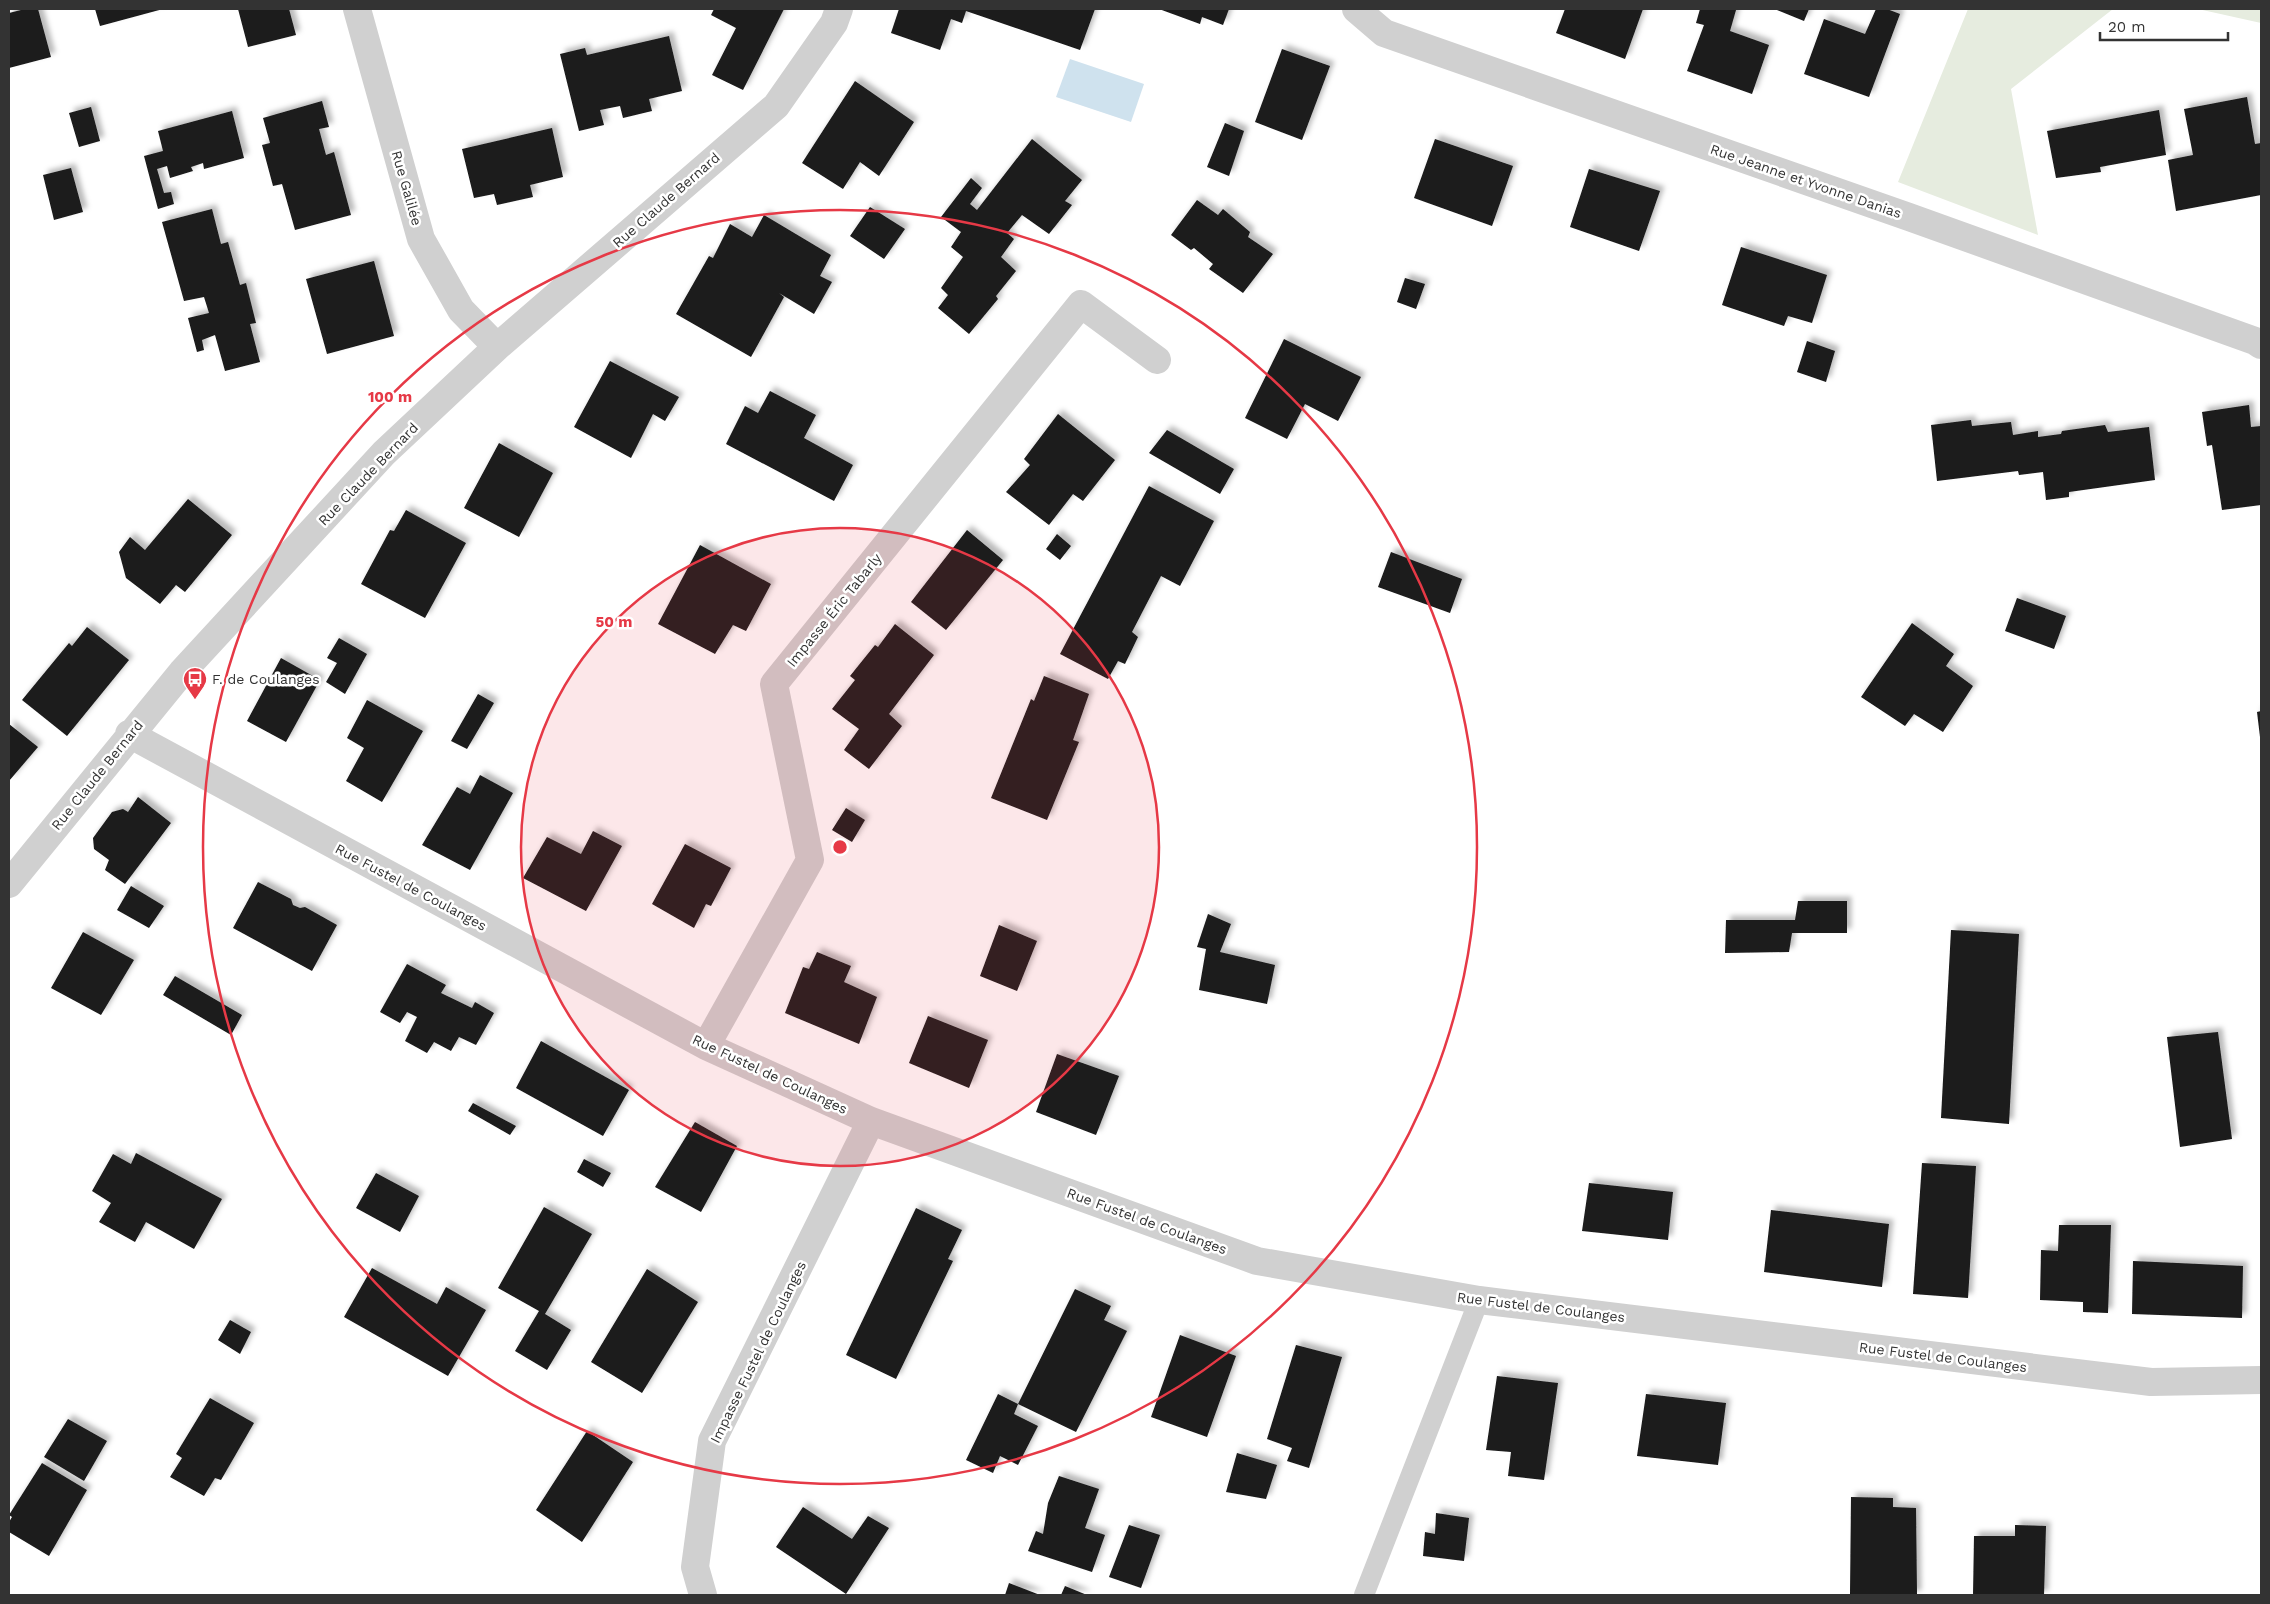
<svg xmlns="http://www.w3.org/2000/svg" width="2270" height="1604" viewBox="0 0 2270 1604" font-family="'Work Sans',sans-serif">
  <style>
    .green { fill: #e6ecdf }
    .water { fill: #cfe2ee }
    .building { fill: #1a1a1a; filter: url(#shadow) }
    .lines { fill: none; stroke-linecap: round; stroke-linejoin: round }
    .lane { stroke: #d0d0d0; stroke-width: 20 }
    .street { stroke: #d0d0d0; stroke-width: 28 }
    .ring { fill: none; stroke: #e63946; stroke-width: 2.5 }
    .labels { text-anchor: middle; stroke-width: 5; stroke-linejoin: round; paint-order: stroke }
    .street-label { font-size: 14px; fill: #333; stroke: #fff }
    .poi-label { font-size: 14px; fill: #333; stroke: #fff; text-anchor: start }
    .centre { fill: #e63946; stroke: #fff; stroke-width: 2.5 }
    .ring-label { font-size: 15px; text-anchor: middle; font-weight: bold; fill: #e63946; stroke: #fff; stroke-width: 5; stroke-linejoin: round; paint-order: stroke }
  </style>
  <defs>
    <filter id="shadow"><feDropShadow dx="4.5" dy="-4.5" stdDeviation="2.5" flood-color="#0004"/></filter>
  </defs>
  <rect width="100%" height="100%" fill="#fff"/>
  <path class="green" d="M1968 9H2113L2011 89 2038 235 1898 182Z
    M2198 9H2261V23Z"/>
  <path class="water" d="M1070 59 1144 84 1131 122 1056 97Z"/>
  <path class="building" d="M25 9H38L51 57 9 68V13Z
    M95 9H163L100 26Z
    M238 9H289L296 35 248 47Z
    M714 9H784L743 90 712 75 736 28 711 15Z
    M899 9H1095L1080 50 966 11 962 23 951 19 940 50 891 33Z
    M1159 9H1229L1223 25 1202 17 1200 24Z
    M1565 9H1643L1625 59 1556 33Z
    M1700 9 1736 10 1730 31 1769 45 1752 94 1687 71 1704 25 1696 23Z
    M1778 9H1809L1804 21 1777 10Z
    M1876 9H1887L1900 14 1869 97 1804 74 1824 19 1865 34Z
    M669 36 682 91 649 99 652 111 623 118 620 106 600 110 604 125 579 131 560 54 585 48 587 55Z
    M1282 49 1330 66 1302 140 1255 122Z
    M855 81 914 122 879 176 860 162 843 189 802 163Z
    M2247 97 2255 144 2261 143V195L2176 211 2168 160 2193 155 2184 109Z
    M322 101 329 127 319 129 326 155 334 152 351 215 295 230 282 184 273 186 262 145 270 143 263 118Z
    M91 107 100 141 79 147 69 113Z
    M2159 110 2166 155 2100 167 2101 172 2056 178 2047 131Z
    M232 111 244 158 204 169 203 163 191 167 193 171 170 178 167 166 157 169 164 193 171 192 174 204 158 209 144 156 163 151 158 131Z
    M1225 123 1244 131 1229 176 1207 167Z
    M552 128 563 177 530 185 533 197 497 205 494 194 474 198 462 149Z
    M1032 139 1082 180 1065 201 1072 205 1049 234 1022 215 1007 233 1014 239 1001 257 1016 271 996 296 998 299 969 334 938 308 948 295 941 288 963 257 951 247 961 232 941 217 971 178 982 188 970 204 977 210Z
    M1435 139 1513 166 1492 226 1414 198Z
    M71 168 83 212 54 220 43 175Z
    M1589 169 1660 191 1639 251 1570 227Z
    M1197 200 1218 215 1223 209 1250 232 1248 237 1273 254 1243 293 1209 269 1213 264 1194 248 1191 250 1171 235Z
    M870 207 905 229 884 259 850 236Z
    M212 209 221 244 228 242 240 285 246 283 256 323 250 324 260 362 225 371 215 335 202 340 204 350 197 352 188 318 209 313 204 297 184 301 162 222Z
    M764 215 831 255 820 276 832 282 814 314 779 293 784 297 751 357 676 314 709 256 713 258 730 224 752 237Z
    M1741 247 1827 275 1812 323 1788 316 1784 326 1722 305Z
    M374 261 394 336 327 354 306 279Z
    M1405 278 1425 284 1416 309 1397 302Z
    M1284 339 1361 377 1338 421 1305 404 1287 439 1245 418Z
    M1807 341 1835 351 1826 382 1797 372Z
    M610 361 679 397 665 421 653 414 631 458 574 427Z
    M770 391 816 415 804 438 853 465 834 501 726 444 745 406 758 413Z
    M2249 405 2251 427 2261 426V505L2222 510 2212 445 2207 446 2202 412Z
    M1058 414 1115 460 1083 501 1073 494 1049 525 1006 492 1030 465 1024 459Z
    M1971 420 1972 426 2011 422 2013 435 2038 431V437L2061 434 2062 431 2105 425 2108 432 2149 427 2155 480 2069 492V497L2046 500 2043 472 2019 475 2018 471 1937 481 1931 425Z
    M1167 430 1234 469 1220 494 1149 453Z
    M499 443 553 473 519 537 464 508Z
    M1149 486 1214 521 1180 586 1161 576 1132 632 1138 637 1125 664 1118 661 1108 679 1060 654Z
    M188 499 232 535 185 592 176 585 160 604 126 578 119 552 130 537 145 550Z
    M406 510 466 543 425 618 361 584 390 530 394 531Z
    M967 530 1003 560 946 630 911 602Z
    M1057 534 1071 546 1060 560 1046 549Z
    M700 545 771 584 746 631 733 625 715 654 658 624Z
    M1391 552 1462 579 1450 613 1378 587Z
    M2017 598 2066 616 2054 649 2005 631Z
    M1912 623 1954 654 1946 666 1973 686 1943 732 1914 714 1905 726 1861 697Z
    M895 624 934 655 889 714 902 726 869 769 844 750 859 729 832 709 855 680 850 676 875 645 878 647Z
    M87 627 129 660 67 736 22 700 69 643 72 646Z
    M339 638 367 654 345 694 326 682 337 663 327 658Z
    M281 658 320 680 286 742 247 721Z
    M1044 676 1089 694 1073 740 1079 742 1047 820 991 798 1031 699 1034 701Z
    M478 694 494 703 467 749 451 741Z
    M367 700 423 731 382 802 346 781 364 748 347 738Z
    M2261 711V737H2260L2257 712Z
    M9 724 38 747 9 781Z
    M480 775 513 793 470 870 422 845 457 787 470 794Z
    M138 797 171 823 125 884 105 870 109 860 94 849 93 838 112 812 123 809 128 812Z
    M846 808 865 820 852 842 832 830Z
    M593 831 622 846 586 911 523 878 547 837 581 854Z
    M685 844 731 868 711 906 706 904 694 928 652 904Z
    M258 882 291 899 293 905 300 908 305 907 337 925 312 971 233 928Z
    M131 886 164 906 149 928 117 910Z
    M1798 901H1847V933H1792L1789 952 1725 953 1726 920H1795Z
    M1208 914 1231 924 1220 952 1275 965 1267 1004 1199 990 1206 949 1197 947Z
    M999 925 1037 941 1017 991 980 976Z
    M1951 930 2019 934 2009 1124 1941 1118Z
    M83 932 134 960 101 1015 51 988Z
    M817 952 851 966 844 982 877 997 859 1044 785 1013 803 967 809 969Z
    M407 964 446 985 441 993 472 1008 475 1002 494 1013 476 1045 459 1037 451 1051 434 1042 427 1053 405 1041 417 1017 407 1012 400 1023 380 1012Z
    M175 976 242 1015 231 1035 163 995Z
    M928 1016 988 1040 969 1088 909 1063Z
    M2218 1032 2232 1139 2180 1147 2167 1037Z
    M541 1041 629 1090 603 1136 516 1088Z
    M1057 1054 1119 1076 1096 1135 1036 1112Z
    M473 1103 516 1126 510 1135 468 1111Z
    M695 1122 737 1146 701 1212 655 1187Z
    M136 1153 222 1199 194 1249 146 1222 135 1242 99 1222 111 1203 92 1191 113 1154 131 1164Z
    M584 1159 611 1173 603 1187 577 1172Z
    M1922 1163 1976 1166 1968 1298 1913 1294Z
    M376 1173 419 1196 400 1232 356 1208Z
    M1589 1183 1673 1192 1668 1240 1582 1231Z
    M544 1207 592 1234 545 1314 571 1330 547 1370 515 1351 539 1311 498 1288Z
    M916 1208 962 1230 948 1259 953 1261 896 1379 846 1355Z
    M1771 1210 1889 1224 1882 1287 1764 1272Z
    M2059 1225H2111L2108 1313 2083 1312V1302L2040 1300 2041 1250 2058 1251Z
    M2133 1261 2243 1266 2242 1318 2132 1314Z
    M372 1268 437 1304 446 1287 486 1310 448 1376 344 1317Z
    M647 1269 698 1302 642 1393 591 1362Z
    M1075 1289 1111 1306 1104 1320 1127 1331 1076 1432 1018 1404 1014 1414 1038 1426 1018 1465 1000 1456 993 1473 966 1460 998 1394 1018 1404Z
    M230 1320 251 1332 240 1354 218 1340Z
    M1180 1335 1236 1356 1207 1437 1151 1417Z
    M1296 1345 1342 1357 1309 1468 1287 1461 1292 1448 1267 1439Z
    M1497 1376 1558 1383 1544 1480 1508 1476 1511 1452 1486 1450Z
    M1646 1394 1726 1403 1718 1465 1637 1456Z
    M210 1398 254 1423 221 1480 215 1478 204 1496 170 1477 182 1458 176 1454Z
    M68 1419 107 1441 84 1481 44 1457Z
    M587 1431 633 1462 582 1542 536 1510Z
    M1237 1453 1277 1465 1266 1499 1226 1492Z
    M42 1463 87 1490 49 1556 9 1532V1522L12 1517 9 1515Z
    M1059 1476 1099 1489 1085 1528 1105 1535 1092 1572 1028 1551 1036 1531 1043 1534 1048 1503Z
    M1851 1497 1893 1498V1507L1916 1508 1917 1595H1850Z
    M803 1507 852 1539 868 1516 889 1528 846 1594 776 1547Z
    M1436 1513 1469 1518 1464 1561 1423 1556 1425 1532 1435 1534Z
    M1129 1525 1160 1535 1141 1588 1109 1577Z
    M2015 1525 2046 1526 2044 1595H1973L1974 1536H2015Z
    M1009 1583 1040 1595H1005Z
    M1065 1586 1087 1595H1061Z"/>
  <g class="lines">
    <path class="lane" d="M1364 1595 1479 1300"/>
    <path class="street" d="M357 9 421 239 461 310 497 347
      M1356 9 1384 33 1909 217 2255 341 2261 345
      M129 734 706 1046 871 1121 1257 1261 1479 1300 2151 1382 2261 1380
      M9 884 182 672 384 453 497 347 776 106 834 23 839 9
      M706 1046 810 860 774 684 1081 304 1157 360
      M703 1595 695 1567 712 1441 871 1121"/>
  </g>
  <circle cx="840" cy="847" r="319" fill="#e63946" fill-opacity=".12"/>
  <g class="ring">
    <circle cx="840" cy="847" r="319"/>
    <circle cx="840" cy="847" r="637"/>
  </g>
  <defs>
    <g id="bus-pin" transform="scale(1.25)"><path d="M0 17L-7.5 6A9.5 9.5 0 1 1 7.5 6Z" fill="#e63946" stroke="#fff"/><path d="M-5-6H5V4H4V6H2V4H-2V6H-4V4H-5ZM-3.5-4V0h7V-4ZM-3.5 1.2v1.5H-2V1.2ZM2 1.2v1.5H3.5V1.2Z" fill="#fff"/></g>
  </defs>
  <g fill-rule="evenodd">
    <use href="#bus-pin" x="195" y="679"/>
  </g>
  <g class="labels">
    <g class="street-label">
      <text transform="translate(1806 181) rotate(19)" y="5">Rue Jeanne et Yvonne Danias</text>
      <text transform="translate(407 188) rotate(74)" y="5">Rue Galilée</text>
      <text transform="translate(666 200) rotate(-41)" y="5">Rue Claude Bernard</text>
      <text transform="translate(368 474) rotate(-46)" y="5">Rue Claude Bernard</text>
      <text transform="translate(834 610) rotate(-51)" y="5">Impasse Éric Tabarly</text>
      <text transform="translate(97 775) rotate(-51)" y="5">Rue Claude Bernard</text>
      <text transform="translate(411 887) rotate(28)" y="5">Rue Fustel de Coulanges</text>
      <text transform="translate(770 1074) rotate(25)" y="5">Rue Fustel de Coulanges</text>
      <text transform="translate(1147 1221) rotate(20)" y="5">Rue Fustel de Coulanges</text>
      <text transform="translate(1541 1307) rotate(7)" y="5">Rue Fustel de Coulanges</text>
      <text transform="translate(758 1352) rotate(-64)" y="5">Impasse Fustel de Coulanges</text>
      <text transform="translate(1943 1357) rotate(7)" y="5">Rue Fustel de Coulanges</text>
    </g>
    <g class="poi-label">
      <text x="212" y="684">F. de Coulanges</text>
    </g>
  </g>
  <circle cx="840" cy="847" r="8" class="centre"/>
  <g class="ring-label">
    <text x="390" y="402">100 m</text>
    <text x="614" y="627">50 m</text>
  </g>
  <rect width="2270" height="1604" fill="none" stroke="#333333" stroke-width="20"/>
  <path d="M2100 32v8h128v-8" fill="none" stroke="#333333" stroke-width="2.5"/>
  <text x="2108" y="32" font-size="15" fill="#333333" stroke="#ffffff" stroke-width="4" paint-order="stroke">20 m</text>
</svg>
